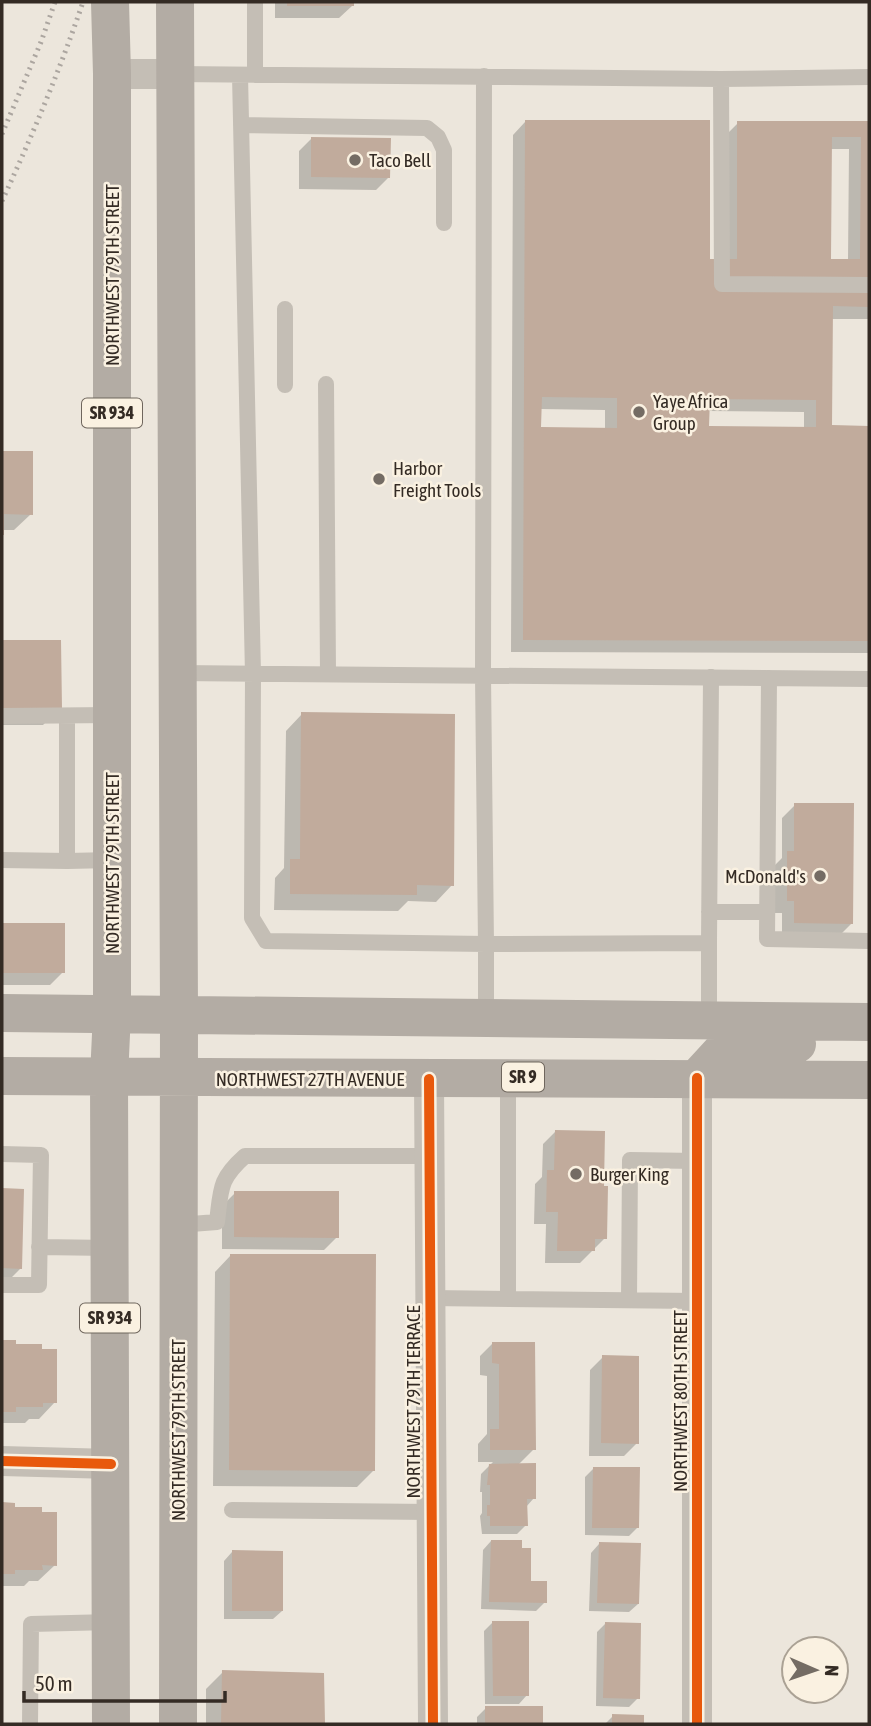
<svg xmlns="http://www.w3.org/2000/svg" width="871" height="1726" viewBox="0 0 871 1726" font-family="'Asap Condensed',sans-serif">
  <style>
    .shadow { fill: #0003; fill-rule: evenodd }
    .building { fill: #c1ab9c; fill-rule: evenodd }
    .lines { fill: none; stroke-linecap: round; stroke-linejoin: round }
    .service { stroke: #c4beb5; stroke-width: 16 }
    .minor { stroke: #c4beb5; stroke-width: 30 }
    .primary { stroke: #b3aca4; stroke-width: 38 }
    .rail { stroke: #aca6a0; stroke-width: 5; stroke-dasharray: 2 5; stroke-linecap: butt }
    .cycleway-casing { stroke: #faf1e1; stroke-width: 15 }
    .cycleway { stroke: #e8590c; stroke-width: 10 }
    .poi-dot { fill: #746c64; stroke: #faf1e1; stroke-width: 2.5 }
    .labels { text-anchor: middle; stroke-width: 5; stroke-linejoin: round; paint-order: stroke }
    .shield { fill: #faf1e1; stroke: #6f665d; stroke-width: 2 }
    .shield-label { font-size: 18px; font-weight: bold; fill: #342b24 }
    .poi-label { font-size: 19px; fill: #342b24; stroke: #faf1e1; text-anchor: start }
    .street-label { font-size: 19px; fill: #342b24; stroke: #faf1e1 }
  </style>
  <rect width="100%" height="100%" fill="#ece6dc"/>
  <path class="shadow" d="M275 2H352V6L339 18H275Z
    M525 122 708 261H725V136L738 123H869V319H831L830 427H869V653L511 652 513 135ZM830 149H849L848 260H830ZM540 409 605 410V430L540 428ZM708 411 804 412V429L707 428Z
    M312 138 388 178 376 190 299 189V151Z
    M2 453H31V514L14 530H2V586Z
    M2 641 60 642V708L43 725H2Z
    M302 714 452 885 436 902 408 901 398 911 274 910 275 878 284 868 286 731Z
    M795 805 852 923 839 936H782V913H775V865L782 858V818Z
    M2 924H63V972L50 985H2Z
    M555 1132 602 1188 605 1238 580 1263H545L546 1224H534L535 1184 542 1177 543 1144Z
    M2 1190H23L21 1268 8 1281H2Z
    M235 1193 337 1237 324 1250 222 1249V1206Z
    M231 1255 374 1470 357 1487 213 1486 215 1272Z
    M2 1341 14 1342 55 1402 39 1419H29L25 1423H2Z
    M492 1344 534 1449 518 1465 534 1498 526 1507V1525L517 1534H482L480 1516 482 1513V1492H480L481 1474 493 1462H478V1444L487 1434V1376L480 1375V1356Z
    M603 1357 637 1443 624 1456H589L590 1370Z
    M594 1468 637 1528 629 1536 585 1535V1477Z
    M2 1504H14V1508L55 1565 38 1581H29L24 1586H2Z
    M491 1541 545 1602 536 1611 481 1609 483 1550Z
    M599 1544 638 1604 629 1612 589 1611 591 1553Z
    M232 1552 282 1611 273 1619H224V1561Z
    M493 1622 527 1695 519 1704H485L484 1631Z
    M606 1623 638 1698 629 1707 596 1706 597 1632Z
    M223 1672 322 1675 323 1724H206V1689Z
    M486 1708H541V1724H477V1717Z
    M613 1716 642 1717V1724H605Z"/>
  <path class="building" d="M287 2H354V6H287Z
    M525 120H710V259H737V121H869V307L833 306 832 425 869 426V641L523 640ZM832 137H861L860 259H831ZM542 397 617 398V428L541 427ZM710 399 816 400V427L709 426Z
    M311 137 391 138 390 178 311 177Z
    M2 451H33V515L4 514V535H2Z
    M2 640H61L62 709H2Z
    M301 712 455 714 454 886 417 885V895L290 894V859H300Z
    M794 803H854L853 924 794 923V901H787V851H794Z
    M2 923H65V973H2Z
    M555 1130 605 1131 604 1186H608L607 1239H595V1251H557L558 1212H546L547 1170H554Z
    M2 1188 24 1189 22 1269 2 1268Z
    M234 1191H339V1238L234 1237Z
    M230 1254H376L375 1471 229 1470Z
    M2 1340H16V1344H42V1349H57V1403H43V1407H16V1412H2Z
    M492 1342H535L536 1450H490V1429H499V1364L492 1363Z
    M602 1355 639 1356V1444L601 1443Z
    M536 1463V1499H527L528 1526H490V1516H487V1505H490V1485H487L489 1464Z
    M593 1467H640L639 1528H592Z
    M2 1502 15 1503V1507H42V1512H57V1566L42 1565 43 1570H15V1574H2Z
    M491 1540H522V1548H531V1581H547V1603L489 1602Z
    M599 1542 641 1543 639 1604 597 1603Z
    M232 1550 283 1551V1611H232Z
    M492 1621H529V1696H493Z
    M605 1622 641 1623 640 1699 603 1698Z
    M222 1670 324 1673 325 1724H221Z
    M485 1706H543V1724H485Z
    M612 1714 644 1715V1724H612Z"/>
  <g class="lines">
    <path class="service" d="M255 2V75
      M176 74 721 79 869 77
      M240 75 253 674 252 918 266 941 486 944V1017
      M484 76 483 676 486 944 709 943 711 677
      M721 79 722 284 869 285
      M241 125 427 128 438 137 444 150V223
      M285 309V385
      M326 384 328 674
      M178 673 869 679
      M769 678 767 939 869 941
      M2 716 112 715
      M2 860 67 861V716
      M67 861 112 860
      M709 912H766
      M709 1020V943
      M508 1078V1299
      M2 1154 41 1155 39 1285H2
      M178 1225 217 1222C221 1189 219 1179 245 1156H429
      M39 1247 110 1248
      M430 1298 697 1301
      M629 1300 630 1160 697 1161
      M232 1510 431 1512
      M30 1724 31 1624 111 1622"/>
    <path class="minor" d="M112 74H176
      M697 1078V1724
      M429 1079 433 1724
      M2 1461 111 1464"/>
    <path class="primary" d="M110 2 112 74V1013L109 1077 111 1724
      M175 2 179 1014 178 1724
      M2 1013 869 1022
      M2 1076C291 1079 580 1077 869 1080
      M697 1078 720 1053 729 1048 797 1044"/>
    <path class="rail" d="M2 134 41 42 55 2
      M2 201C32 136 60 70 83 2"/>
    <g class="cycleway-casing">
      <path id="cycleway" d="M697 1078V1724
        M429 1079 433 1724
        M2 1461 111 1464"/>
    </g>
    <use href="#cycleway" class="cycleway"/>
  </g>
  <g class="poi-dot">
    <circle cx="355" cy="160" r="7"/>
    <circle cx="639" cy="412" r="7"/>
    <circle cx="379" cy="479" r="7"/>
    <circle cx="820" cy="876" r="7"/>
    <circle cx="576" cy="1174" r="7"/>
  </g>
  <g class="labels">
    <g class="shield">
      <rect x="82" y="398.5" width="60" height="29" rx="5"/>
      <rect x="502" y="1062.5" width="42" height="29" rx="5"/>
      <rect x="80" y="1303.5" width="60" height="29" rx="5"/>
    </g>
    <g class="shield-label">
      <text x="112" y="419">SR 934</text>
      <text x="523" y="1083">SR 9</text>
      <text x="110" y="1324">SR 934</text>
    </g>
    <g class="poi-label">
      <text x="369" y="167">Taco Bell</text>
      <text x="653" y="408">Yaye Africa<tspan x="653" dy="22">Group</tspan></text>
      <text x="393" y="475">Harbor<tspan x="393" dy="22">Freight Tools</tspan></text>
      <text x="806" y="883" text-anchor="end">McDonald's</text>
      <text x="590" y="1181">Burger King</text>
    </g>
    <g class="street-label">
      <text transform="translate(112 275) rotate(-90)" y="7">NORTHWEST 79TH STREET</text>
      <text transform="translate(112 863) rotate(-90)" y="7">NORTHWEST 79TH STREET</text>
      <text x="310" y="1086">NORTHWEST 27TH AVENUE</text>
      <text transform="translate(680 1401) rotate(-90)" y="7">NORTHWEST 80TH STREET</text>
      <text transform="translate(413 1402) rotate(-90)" y="7">NORTHWEST 79TH TERRACE</text>
      <text transform="translate(178 1430) rotate(-90)" y="7">NORTHWEST 79TH STREET</text>
    </g>
  </g>
  <rect width="871" height="1726" fill="none" stroke="#342b24" stroke-width="7"/>
  <g transform="translate(815 1670) rotate(92)"><circle r="33" fill="#faf1e1" stroke="#aba295" stroke-width="2"/>
  <path d="M0-5L12 26L0 18L-12 26Z" fill="#746c64"/>
  <text y="-10" font-size="19" font-weight="bold" text-anchor="middle" fill="#342b24">N</text>
  </g>
  <path d="M24 1691v10h201v-10" fill="none" stroke="#342b24" stroke-width="3.5"/>
  <text x="35" y="1691" font-size="21" fill="#342b24" stroke="#faf1e1" stroke-width="5" paint-order="stroke">50 m</text>
</svg>
